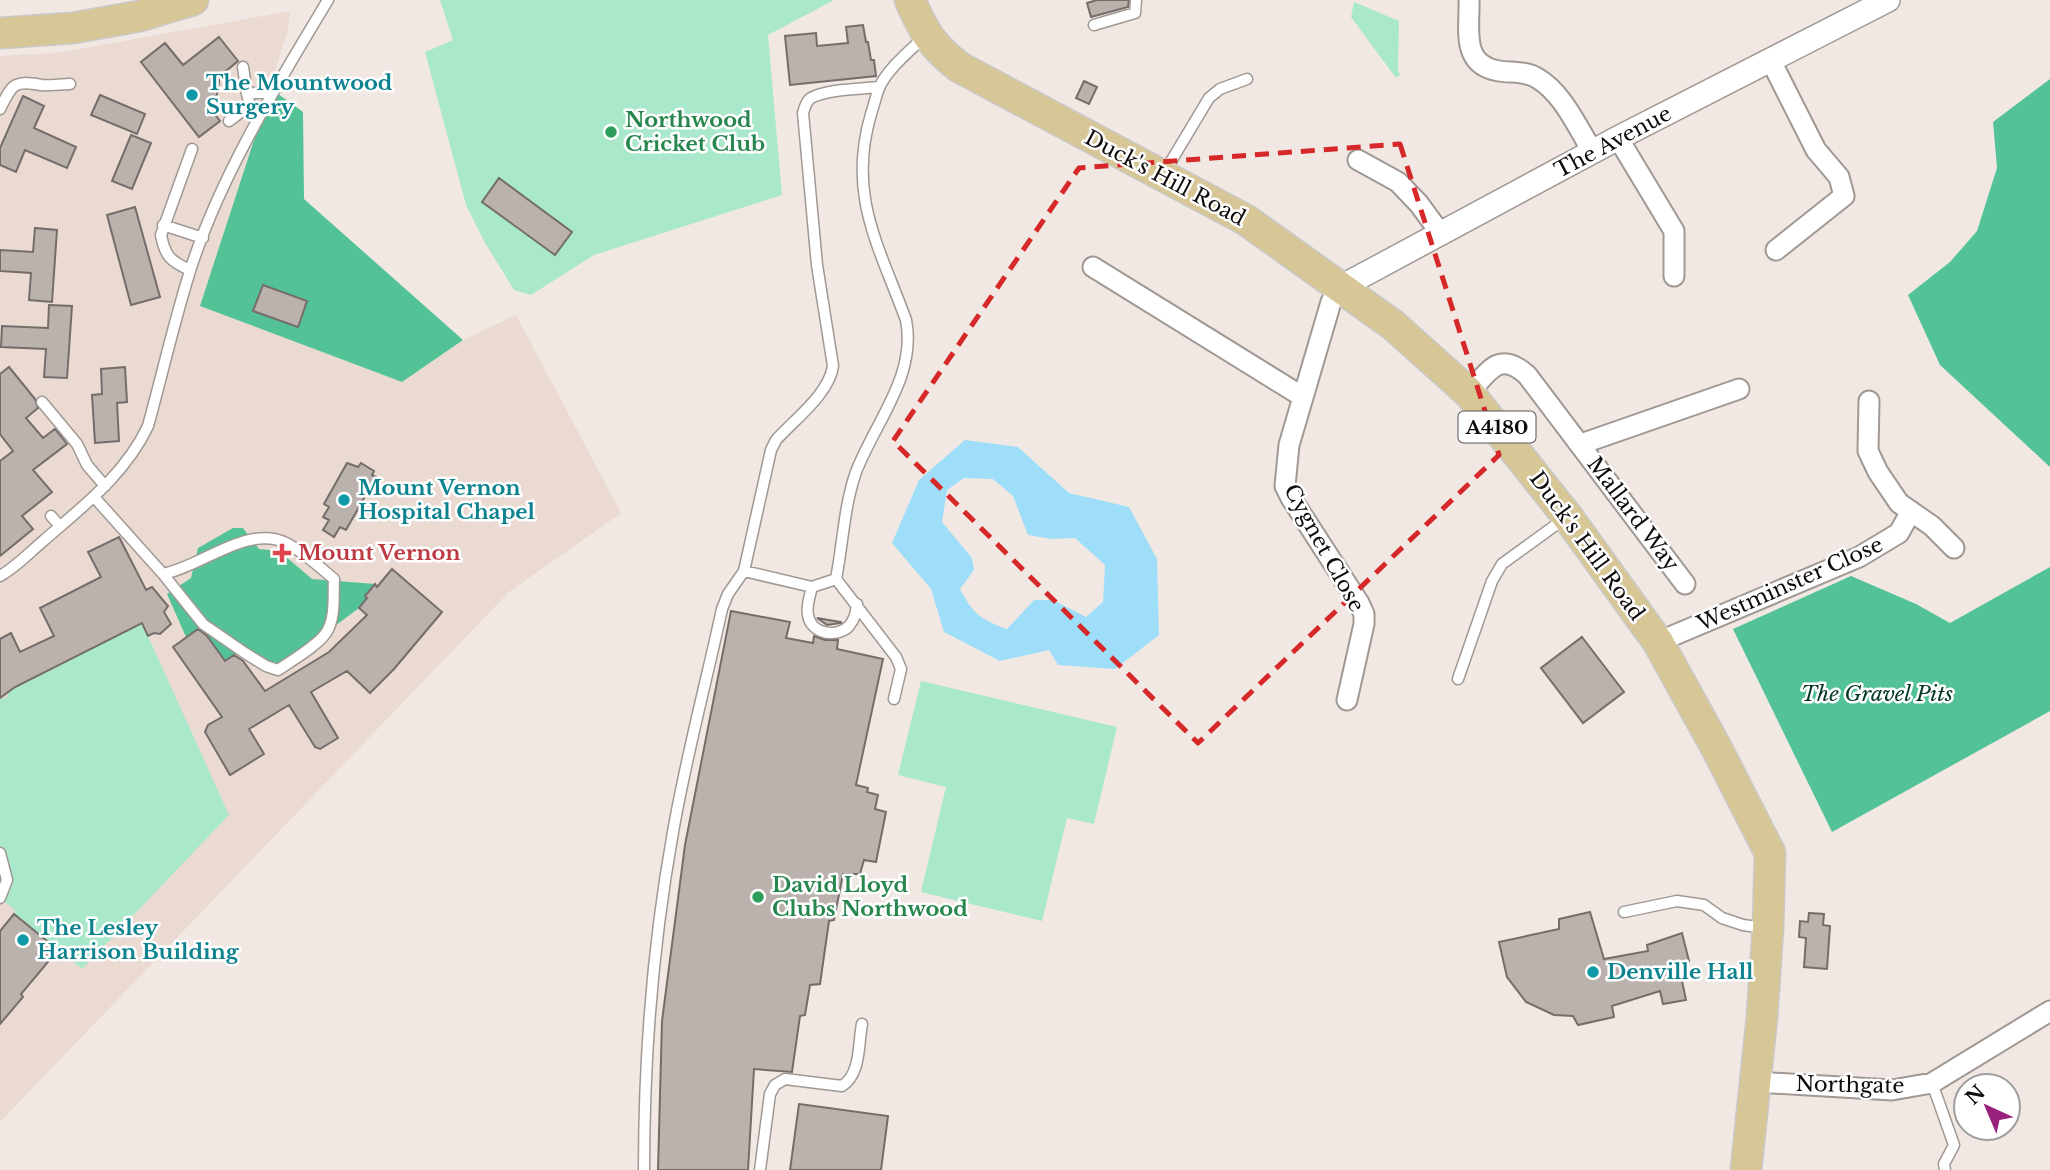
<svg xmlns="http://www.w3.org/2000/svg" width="2050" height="1170" viewBox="0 0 2050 1170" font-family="'Libre Baskerville',serif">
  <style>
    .built { fill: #eadad1 }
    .green { fill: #aae8cb }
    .forest { fill: #53c397 }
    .water { fill: #9fdef8; fill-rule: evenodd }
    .building { fill: #bbb2ae; stroke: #746d69; stroke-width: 2 }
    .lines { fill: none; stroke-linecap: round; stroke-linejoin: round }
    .service-casing { stroke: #a09893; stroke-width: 13 }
    .minor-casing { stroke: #a09893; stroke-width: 23 }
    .tertiary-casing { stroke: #a09893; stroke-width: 26 }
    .primary-casing { stroke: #cac9c9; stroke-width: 33 }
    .service { stroke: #fff; stroke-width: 10 }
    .minor { stroke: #fff; stroke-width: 19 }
    .tertiary { stroke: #fff; stroke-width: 23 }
    .primary { stroke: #d7c796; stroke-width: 30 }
    .marked { fill: none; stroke: #d62828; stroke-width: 5; stroke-dasharray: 14 9; stroke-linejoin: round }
    .culture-dot { fill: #0f9aa8; stroke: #fff; stroke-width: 2.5 }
    .leisure-dot { fill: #2e9e5b; stroke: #fff; stroke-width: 2.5 }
    .health-dot { fill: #e0444e; stroke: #fff; stroke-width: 2.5 }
    .labels { text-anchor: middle; stroke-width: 5; stroke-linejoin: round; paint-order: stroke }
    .shield { fill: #fff; stroke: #565454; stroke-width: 2 }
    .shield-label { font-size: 19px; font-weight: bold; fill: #0e0b0a }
    .culture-label { font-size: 21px; font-weight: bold; fill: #0d838f; stroke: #fff; text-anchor: start }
    .leisure-label { font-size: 21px; font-weight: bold; fill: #27864d; stroke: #fff; text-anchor: start }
    .street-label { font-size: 21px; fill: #0e0b0a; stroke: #fff }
    .health-label { font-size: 21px; font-weight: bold; fill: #be3a42; stroke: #fff; text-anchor: start }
    .park-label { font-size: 21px; font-style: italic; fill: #023625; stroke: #fff }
  </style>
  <rect width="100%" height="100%" fill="#f1e8e3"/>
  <path class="built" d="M290 11 288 30 201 306 402 382 463 340 516 315 621 513 509 592 0 1122V56L57 53Z"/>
  <path class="green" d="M440 0H834L768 35 782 195 594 255 531 295 514 290 484 241 466 205 425 52 453 40Z
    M1354 2 1399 21 1398 70 1400 75 1396 78 1351 17Z
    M142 623 229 815 82 969 14 914 15 910 0 898V699L8 697V692L15 687Z
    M921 681 1117 727 1094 824 1067 818 1042 921 921 892 946 787 898 775Z"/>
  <path class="forest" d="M2050 79V467L1940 365 1908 295 1950 262 1977 231 1997 168 1993 122Z
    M274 91 303 112 304 199 463 340 402 382 200 306 266 103Z
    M233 528H243L259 549 279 551 312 579 375 584 365 595 367 598 359 608 284 664H268L238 653 225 661 201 627 186 637 167 594 191 578 198 548Z
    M2050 567V711L1832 832 1733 629 1851 576 1916 604 1950 623Z"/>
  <path class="water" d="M965 440 1018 447 1069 493 1129 507 1157 559 1159 635 1115 669 1058 665 1049 650 1000 661 944 632 931 589 892 543 919 480ZM964 478 993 479 1013 496 1028 535 1052 539 1075 538 1105 565 1103 602 1086 617 1053 600H1034L1007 629C980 619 973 614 960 589L974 570 972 558 942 522 947 490Z"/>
  <path class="building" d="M1097 0H1129L1128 7 1091 17 1087 3Z
    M863 25 866 42H868L871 60H874L876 76 790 85 785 36 816 33 817 46 848 43 846 27Z
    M219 37 238 61 220 76 214 113 220 121 199 137 141 62 165 43 183 65Z
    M1084 81 1097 87 1089 104 1076 98Z
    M100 95 145 114 137 134 91 115Z
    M23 96 44 106 34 128 76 147 67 168 25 150 16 172 0 165V148Z
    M131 135 151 143 132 189 112 181Z
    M499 178 572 232 555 255 482 202Z
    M135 207 160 297 131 305 107 215Z
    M35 228 57 230 52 302 29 300 31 273 0 271V250L33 252Z
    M263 285 307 301 298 327 253 311Z
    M49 305 72 306 67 378 44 377 46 349 1 347 2 326 48 328Z
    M9 367 35 399 38 408 26 418 43 438 55 429 67 444 33 470 52 492 22 516 33 529 0 556V461L13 451 0 434V374Z
    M125 367 127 402 117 403 119 441 95 443 92 395 102 394 101 369Z
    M347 463 358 467 361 463 374 471 372 475 376 477 346 530 340 527 334 537 323 530 329 520 323 517 329 507 324 504Z
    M119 537 146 590 152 587 168 606 164 612 171 624 160 634 154 633 148 636 142 623 15 687 0 698V639L11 633 20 652 54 636 40 608 101 577 88 552Z
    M392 569 442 612 394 669 370 693 347 671 311 692 338 738 320 749 315 747 289 705 249 729 264 754 230 775 205 732 208 725 222 717 173 647 198 629 207 636 225 661 234 655 243 661 265 691 329 652 367 615 359 608 367 598 365 596 375 584 377 587Z
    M731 611 790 622 786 638 813 643 814 636 825 640H838L837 649 883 659 856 785 868 788 867 792 878 795 875 809 886 812 876 862 864 860 860 874H843L834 920 829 921 820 984 810 985 805 1015 800 1016 792 1072 754 1069 748 1170H658L662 1021 685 845Z
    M817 618 841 622V623L827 625Z
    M1582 637 1624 692 1583 723 1541 668Z
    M1590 912 1604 959 1648 951 1647 945 1682 933 1689 961 1678 962 1686 1000 1663 1004 1660 991 1612 1006 1614 1017 1578 1025 1573 1016 1554 1015 1526 1002 1507 977 1499 942 1559 929V919Z
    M1809 913 1824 914 1823 925 1830 926 1827 969 1804 967 1806 938 1799 937 1800 921 1808 922Z
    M14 914 58 950 21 994 23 997 0 1024V931Z
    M799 1104 888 1116 881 1170H790Z"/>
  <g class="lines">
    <g class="service-casing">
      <path id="service" d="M1094 25 1135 13 1136 0
        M243 67 247 94 274 91
        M0 109C12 84 14 80 41 85 50 86 61 84 70 84
        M229 121 250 105 247 94
        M1164 173 1209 98 1220 89 1247 79
        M163 225 203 238
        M190 270C170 261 165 256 161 235L192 149
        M42 402 77 444 87 465 105 486
        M94 497 163 574C201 567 248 524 286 543 304 552 318 566 334 579 333 596 336 618 326 633 317 646 291 661 278 670L266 666 245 653 203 624 163 574
        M51 516 60 526
        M744 571 812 587 836 579
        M0 576C16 567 29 553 42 542 82 507 125 475 148 426 162 375 174 322 190 271 220 176 277 85 328 0
        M812 587C810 595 806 607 808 615 811 635 838 638 849 626 855 619 856 612 857 604
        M1458 679 1492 581 1502 564 1564 519
        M894 699 901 669 896 657 836 579C843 543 844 506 856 472 875 422 917 376 906 320 879 246 847 195 871 114 874 105 876 96 879 88 888 68 910 51 925 36
        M0 853 7 880 0 898
        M1624 912 1677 901 1704 905 1722 918 1743 925 1764 928
        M1932 1083 1954 1145 1944 1164 1945 1170
        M644 1170C644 1057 653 943 673 832 686 757 706 683 722 609L728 594 744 571 771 450 776 440C795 419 829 394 833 366L817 265 803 113C805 108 805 102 811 98 827 89 861 89 879 87
        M760 1170 770 1094 775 1085 785 1079 842 1086C861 1074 858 1045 862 1024"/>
    </g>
    <g class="minor-casing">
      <path id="minor" d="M1469 0C1470 28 1460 65 1499 71 1511 73 1526 71 1537 78 1563 93 1577 127 1593 152
        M1771 61 1816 150 1839 177 1844 196 1776 250
        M1618 138 1674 231V276
        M1358 160 1398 182 1419 204 1441 234
        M1093 267 1303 397
        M1341 287 1331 302 1289 445 1285 486 1291 498 1359 603 1364 614V624L1347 700
        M1469 393C1489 371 1499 350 1527 375L1685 584
        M1869 401 1868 451 1878 472 1899 503 1932 526 1954 548
        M1581 444 1739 389
        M1658 642 1859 557 1899 533 1911 511
        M1755 1082 1892 1090 1932 1083 2050 1011"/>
    </g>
    <g class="tertiary-casing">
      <path id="tertiary" d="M1341 287 1618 138 1888 0"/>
    </g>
    <g class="primary-casing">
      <path id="primary" d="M910 0C924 32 931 45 959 67L1246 220 1393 325 1469 393 1567 516 1658 642 1717 749 1770 853 1768 928 1762 1017 1746 1170
        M0 33 73 28 140 16 193 0"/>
    </g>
    <use href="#service" class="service"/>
    <use href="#minor" class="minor"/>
    <use href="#tertiary" class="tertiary"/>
    <use href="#primary" class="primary"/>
  </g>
  <path class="marked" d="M1400 144 1499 455 1198 743 893 441 1079 168Z"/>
  <g class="culture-dot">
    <circle cx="192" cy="95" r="7"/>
    <circle cx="344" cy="500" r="7"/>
    <circle cx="23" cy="940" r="7"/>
    <circle cx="1593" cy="972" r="7"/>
  </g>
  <g class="leisure-dot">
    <circle cx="611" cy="132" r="7"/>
    <circle cx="758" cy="897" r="7"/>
  </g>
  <path class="health-dot" d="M278.5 542.5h7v7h7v7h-7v7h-7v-7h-7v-7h7z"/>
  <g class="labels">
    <rect class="shield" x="1458.5" y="411.5" width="77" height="31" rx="5"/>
    <g class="shield-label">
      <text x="1497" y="434">A4180</text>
    </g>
    <g class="culture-label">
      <text x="206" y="90">The Mountwood<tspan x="206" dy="24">Surgery</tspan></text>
      <text x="358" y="495">Mount Vernon<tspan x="358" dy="24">Hospital Chapel</tspan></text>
      <text x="37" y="935">The Lesley<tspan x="37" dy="24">Harrison Building</tspan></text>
      <text x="1607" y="979">Denville Hall</text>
    </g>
    <g class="leisure-label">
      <text x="625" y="127">Northwood<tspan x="625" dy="24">Cricket Club</tspan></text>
      <text x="772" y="892">David Lloyd<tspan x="772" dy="24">Clubs Northwood</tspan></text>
    </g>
    <g class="street-label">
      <text transform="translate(1613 142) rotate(-28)" y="7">The Avenue</text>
      <text transform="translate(1165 178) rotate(28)" y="7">Duck's Hill Road</text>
      <text transform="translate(1633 514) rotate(53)" y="7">Mallard Way</text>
      <text transform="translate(1587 546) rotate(54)" y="7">Duck's Hill Road</text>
      <text transform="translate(1324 548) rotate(61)" y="7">Cygnet Close</text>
      <text transform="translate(1790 584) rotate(-24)" y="7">Westminster Close</text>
      <text transform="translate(1850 1085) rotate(1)" y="7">Northgate</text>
    </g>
    <g class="health-label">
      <text x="298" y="560">Mount Vernon</text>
    </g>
    <g class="park-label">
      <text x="1877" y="701">The Gravel Pits</text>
    </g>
  </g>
  <g transform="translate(1987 1107) rotate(316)"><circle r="33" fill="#ffffff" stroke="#9f9d9d" stroke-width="2"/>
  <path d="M0-5L12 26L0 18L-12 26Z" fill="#98217c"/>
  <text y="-10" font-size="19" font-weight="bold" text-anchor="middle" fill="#0e0b0a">N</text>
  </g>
</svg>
